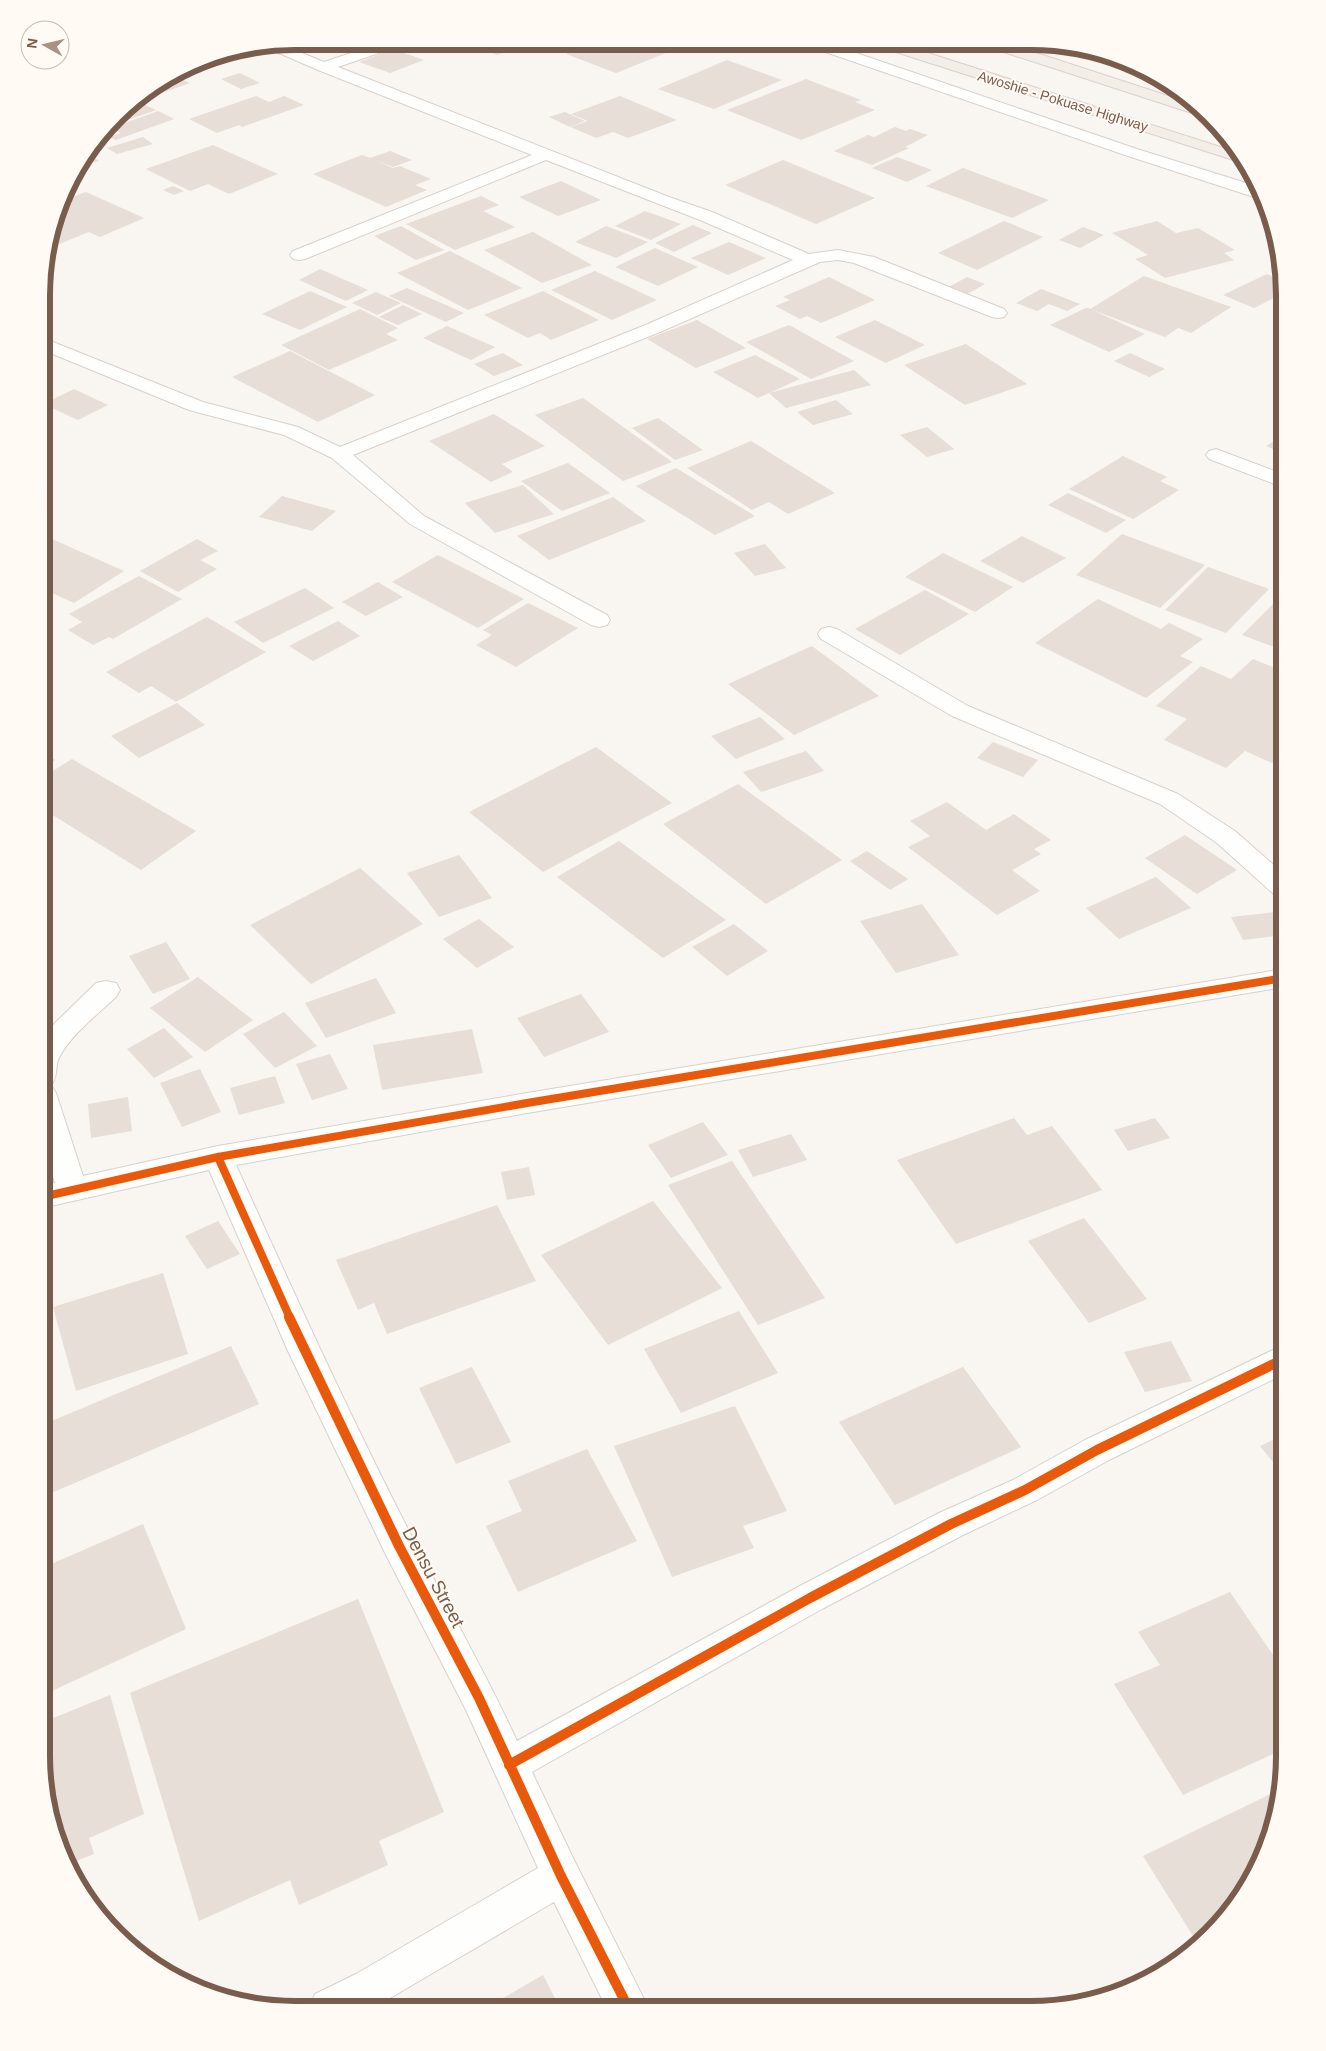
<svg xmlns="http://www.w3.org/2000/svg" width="1326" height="2051" viewBox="0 0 1326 2051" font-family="Arial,sans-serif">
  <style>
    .building { fill: #e6ded7 }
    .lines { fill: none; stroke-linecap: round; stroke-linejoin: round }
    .minor-casing { stroke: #d7d1cb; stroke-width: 2 }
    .major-casing { stroke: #dad1cc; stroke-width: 2 }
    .minor { fill: #fefefd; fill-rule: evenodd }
    .major { fill: #f3eee8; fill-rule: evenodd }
    .cycleway-far1-casing { stroke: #fffaf3; stroke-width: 11 }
    .cycleway-casing { stroke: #fffaf3; stroke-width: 13 }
    .cycleway-far1 { stroke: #e8590c; stroke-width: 8 }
    .cycleway { stroke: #e8590c; stroke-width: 10 }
    .labels { text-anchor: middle; stroke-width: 4; stroke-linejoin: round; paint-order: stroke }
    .far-street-label { font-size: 14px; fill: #7a5c4d; stroke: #fffaf3 }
    .near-street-label { font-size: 19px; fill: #7a5c4d; stroke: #fffaf3 }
    .rim { fill: none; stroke: #7a5c4d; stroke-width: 6 }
  </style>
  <rect width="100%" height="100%" fill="#f9f5f0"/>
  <path class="building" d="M465 42H532L497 55Z
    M598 42H693L616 73 566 54Z
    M393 49 424 60 390 73 359 62Z
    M727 60 782 80 714 109 658 89Z
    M240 73 260 83 241 89 221 79Z
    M174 76 190 83 139 101 136 99Z
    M806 79 861 100 855 102 875 110 801 140 727 110Z
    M256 96 269 102 284 96 304 105 242 127 239 125 217 133 189 119Z
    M620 96 677 120 628 138 613 132 596 138 571 127 588 121 571 114Z
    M134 100 156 110 111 126 128 104Z
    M158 111 174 119 116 140 109 137 121 133 111 128Z
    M565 112 585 121 570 127 549 117Z
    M895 127 906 131 910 129 928 135 905 147 909 148 872 165 834 151 868 135 874 137Z
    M143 137 153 144 117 154 107 148Z
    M213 145 278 174 229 194 208 184 190 191 146 169Z
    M390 151 412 160 393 167 372 159 393 168 400 166 431 179 415 185 427 190 386 207 313 174 362 155 370 158Z
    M92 156 99 161 80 166 86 158Z
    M897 157 932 170 907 182 872 168Z
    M783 160 875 198 816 224 725 185Z
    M963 168 1049 200 1012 218 926 186Z
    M561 181 601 200 558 216 519 197Z
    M173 186 184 191 174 195 163 190Z
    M86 192 144 218 100 237 89 232 57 245 50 242 62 201Z
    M481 196 499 205 483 211 515 227 455 250 406 224Z
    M645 211 681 224 651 240 615 226Z
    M1004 221 1043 237 977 270 938 253Z
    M1157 221 1176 233 1198 228 1235 250 1224 253 1234 260 1165 278 1135 259 1148 255 1112 233Z
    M693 225 712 233 674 252 655 243Z
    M401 226 444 250 416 260 374 236Z
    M606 226 648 242 616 258 575 242Z
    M1083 227 1104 235 1080 248 1059 240Z
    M533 232 592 265 542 283 484 250Z
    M729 242 766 258 728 275 691 258Z
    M655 248 698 267 658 286 615 267Z
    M450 251 522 288 468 310 397 273Z
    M320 269 368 290 346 301 299 280Z
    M595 271 657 300 612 320 551 290Z
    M1267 274 1282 281 1284 293 1254 308 1223 295Z
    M1144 276 1231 307 1191 333 1178 328 1165 337 1090 309Z
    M829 277 875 300 821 323 807 316 800 319 775 306 790 300 783 297Z
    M967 277 985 284 964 296 945 289Z
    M407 288 464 313 446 322 389 296Z
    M1041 289 1080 304 1067 311 1049 304 1037 311 1016 303Z
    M310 291 347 307 300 330 262 314Z
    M543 291 599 320 551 340 540 333 528 338 484 315Z
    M376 292 401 303 377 315 352 303Z
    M403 305 422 314 398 325 379 317Z
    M1086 308H1088L1145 334 1109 352 1050 325Z
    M360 309 398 328 386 334 398 340 329 370 281 345Z
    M697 320 746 348 696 368 647 339Z
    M875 320 925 345 886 363 835 337Z
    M789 325 854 361 811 379 746 342Z
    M447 326 495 347 471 360 423 338Z
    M966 344 1027 384 965 405 904 365Z
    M290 351 375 395 318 422 232 377Z
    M503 353 523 365 494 376 474 364Z
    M1130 353 1165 369 1149 377 1114 361Z
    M755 355 800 379 758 398 713 372Z
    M854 370 871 385 786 408 769 393Z
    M74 389 108 405 78 420 43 404Z
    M583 398 672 462 623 481 535 415Z
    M836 400 853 414 813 425 797 412Z
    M494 414 545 446 502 464 513 472 491 482 429 441Z
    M658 418 703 450 675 460 632 428Z
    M927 427 954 449 927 457 900 435Z
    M1281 437 1285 439V454L1266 446Z
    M751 441 835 493 788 514 769 502 752 510 687 468Z
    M1123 456 1167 477 1160 481 1179 490 1133 519 1069 489Z
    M568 463 610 493 562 511 521 481Z
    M676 468 755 516 715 535 636 486Z
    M523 485 554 514 495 533 465 503Z
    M1068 493 1126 520 1106 533 1048 505Z
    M282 496 336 511 312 531 259 517Z
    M613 497 646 521 549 560 517 536Z
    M1122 534 1205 565 1160 608 1076 575Z
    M43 535 124 571 74 603 43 589Z
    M1022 536 1066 558 1023 583 980 561Z
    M197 539 218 551 200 560 217 569 178 592 140 571Z
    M765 544 786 568 755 576 734 553Z
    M943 553 1013 587 975 612 905 577Z
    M438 555 524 599 478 628 392 582Z
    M1208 567 1269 589 1226 633 1165 610Z
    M139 576 182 599 113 639 109 637 93 645 68 630 82 622 69 614Z
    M378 582 403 597 366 616 342 602Z
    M305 588 334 608 263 643 234 622Z
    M925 590 969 614 900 655 855 629Z
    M1285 592V651L1242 635Z
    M1098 599 1161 629 1169 623 1203 639 1180 656 1193 662 1146 698 1035 643Z
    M528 603 578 628 516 667 476 645 492 635 483 630Z
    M207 617 266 652 176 702 151 686 139 693 106 672Z
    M338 621 360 636 313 661 289 646Z
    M812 646 879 696 794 735 728 684Z
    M1253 659 1285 672V763L1276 760 1272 763 1245 751 1226 768 1164 740 1187 719 1156 706 1201 666 1231 679Z
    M177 703 205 725 139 758 111 736Z
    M760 717 785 739 736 759 711 736Z
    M993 742 1038 760 1023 777 977 758Z
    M596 747 672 803 543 872 469 812Z
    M806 751 824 771 761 792 743 772Z
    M43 753 55 760 43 768Z
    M72 759 196 831 141 870 43 809V777Z
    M738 784 842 860 766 904 663 824Z
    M947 802 986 830 1014 814 1051 840 1034 849 1041 854 1012 870 1040 891 997 915 908 847 930 836 910 821Z
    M1185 835 1237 870 1197 894 1145 858Z
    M619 841 726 920 663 958 557 877Z
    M867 851 908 879 890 890 850 861Z
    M459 855 492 898 439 917 407 873Z
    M360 868 423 924 311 984 250 925Z
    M1156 877 1191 908 1119 939 1086 908Z
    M922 904 959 955 896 973 860 921Z
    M1285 911V935L1243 940 1231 917Z
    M479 919 514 947 477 968 443 939Z
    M734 924 768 951 727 976 692 947Z
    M166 942 190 979 153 994 129 956Z
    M198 977 253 1020 205 1052 150 1008Z
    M376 978 396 1013 326 1038 305 1003Z
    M581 994 609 1032 544 1057 517 1018Z
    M284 1012 317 1046 275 1068 243 1034Z
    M164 1028 193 1057 154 1078 127 1049Z
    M472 1029 483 1073 382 1090 373 1045Z
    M330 1054 348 1089 312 1100 296 1064Z
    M200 1069 221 1112 182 1127 160 1083Z
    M275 1076 285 1103 239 1115 230 1088Z
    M128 1097 132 1131 91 1138 88 1104Z
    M1014 1118 1027 1135 1052 1126 1102 1190 956 1244 897 1160Z
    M1155 1118 1170 1138 1128 1151 1114 1130Z
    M703 1122 728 1155 671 1178 648 1145Z
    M791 1134 807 1160 753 1177 738 1150Z
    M732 1161 825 1298 758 1325 668 1185Z
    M529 1167 535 1195 507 1200 501 1172Z
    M653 1201 722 1288 608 1345 541 1255Z
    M497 1205 536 1281 387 1334 374 1303 358 1310 336 1260Z
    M1084 1218 1147 1299 1089 1323 1028 1241Z
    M218 1221 240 1254 207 1269 185 1236Z
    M163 1273 188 1354 76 1391 53 1307Z
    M739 1311 778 1373 681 1413 644 1349Z
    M1171 1341 1192 1381 1145 1392 1124 1352Z
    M231 1346 259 1404 42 1497V1425Z
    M472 1367 511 1442 456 1464 419 1388Z
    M963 1367 1021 1447 895 1505 839 1422Z
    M735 1406 787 1511 743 1526 754 1548 672 1577 614 1446Z
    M1284 1435V1476L1260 1446Z
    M587 1449 637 1541 518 1592 486 1526 522 1511 508 1481Z
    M143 1524 186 1629 41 1696 42 1568Z
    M1230 1592 1284 1671V1749L1183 1795 1114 1684 1160 1665 1138 1632Z
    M358 1599 444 1812 379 1841 388 1865 299 1905 290 1880 199 1921 130 1693Z
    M110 1695 144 1814 89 1838 94 1854 67 1865 61 1853 41 1756V1723Z
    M1281 1789 1271 1838 1242 1897 1198 1944 1143 1856Z
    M543 1975 560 2008H486Z"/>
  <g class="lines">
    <g class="minor-casing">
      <path id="minor" d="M384 42H404L402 45 338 67 669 197 712 212 809 254 838 250 874 257 1004 309 1007 313 1004 317 998 318 992 317 854 263 838 260 820 262 660 332 353 455 424 516 607 615 610 620 607 625 599 627 591 625 410 524 332 458 284 435 189 410 43 350V338L203 402 298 427 340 447 648 324 793 260 700 220 546 160 305 259 299 260 293 259 290 255 293 251 532 155 318 70 265 47 280 44 324 62Z
        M806 43H827L1137 149 1259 187 1265 198H1257L1125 155 808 46Z
        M1216 449 1285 475V488L1209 459 1206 455 1209 451Z
        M829 627 837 629 968 706 1178 794 1235 831 1285 875V898L1276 896 1217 843 1160 804 952 716 821 639 818 634 821 629Z
        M1284 969V987L527 1113 236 1165C292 1289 349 1414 411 1535 446 1604 485 1671 517 1741L798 1587 939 1513 1013 1480 1085 1440 1273 1350 1284 1346V1374L1109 1460 1037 1500 963 1535 822 1609 532 1772 575 1862 649 2009H607L554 1902 373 2008H309L315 1994 356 1974 538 1868 466 1710 387 1557 288 1351 209 1170 42 1208V1186L55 1183 42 1140V1040L50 1028 96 983 106 981 116 983 120 990 116 997C98 1014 68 1037 58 1060 55 1069 58 1077 51 1085L56 1093 83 1176 218 1146 527 1093Z"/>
    </g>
    <g class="major-casing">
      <path id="major" d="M875 43H897L1239 153 1246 164 877 46Z
        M983 43H1006L1196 105 1207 116 1198 115 985 46Z"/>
    </g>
    <use href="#minor" class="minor"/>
    <use href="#major" class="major"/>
    <g class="cycleway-far1-casing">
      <path id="cycleway-far1" d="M218 1157 290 1318
        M42 1197 218 1157 527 1103 1284 978"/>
    </g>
    <g class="cycleway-casing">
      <path id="cycleway" d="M289 1317 399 1546 479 1698 561 1876 629 2009
        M509 1765 810 1598 951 1524 1025 1490 1097 1450 1284 1359"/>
    </g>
    <use href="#cycleway-far1" class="cycleway-far1"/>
    <use href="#cycleway" class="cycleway"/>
  </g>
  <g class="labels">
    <g class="far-street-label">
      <text transform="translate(1063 101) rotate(17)" y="5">Awoshie - Pokuase Highway</text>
    </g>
    <g class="near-street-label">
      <text transform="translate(434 1577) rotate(62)" y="7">Densu Street</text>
    </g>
  </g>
  <path d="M0 0H1326V2051H0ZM295 50H1031A245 245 0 0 1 1276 295V1756A245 245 0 0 1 1031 2001H295A245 245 0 0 1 50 1756V295A245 245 0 0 1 295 50Z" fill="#fffaf3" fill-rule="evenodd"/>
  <path class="rim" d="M295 50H1031A245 245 0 0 1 1276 295V1756A245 245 0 0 1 1031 2001H295A245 245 0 0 1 50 1756V295A245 245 0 0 1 295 50Z"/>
  <g transform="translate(45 45) rotate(278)"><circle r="24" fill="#fffaf3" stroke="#cabbb1"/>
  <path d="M0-4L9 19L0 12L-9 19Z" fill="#a69286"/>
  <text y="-8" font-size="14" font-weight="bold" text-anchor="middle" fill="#7a5c4d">N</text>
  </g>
</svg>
